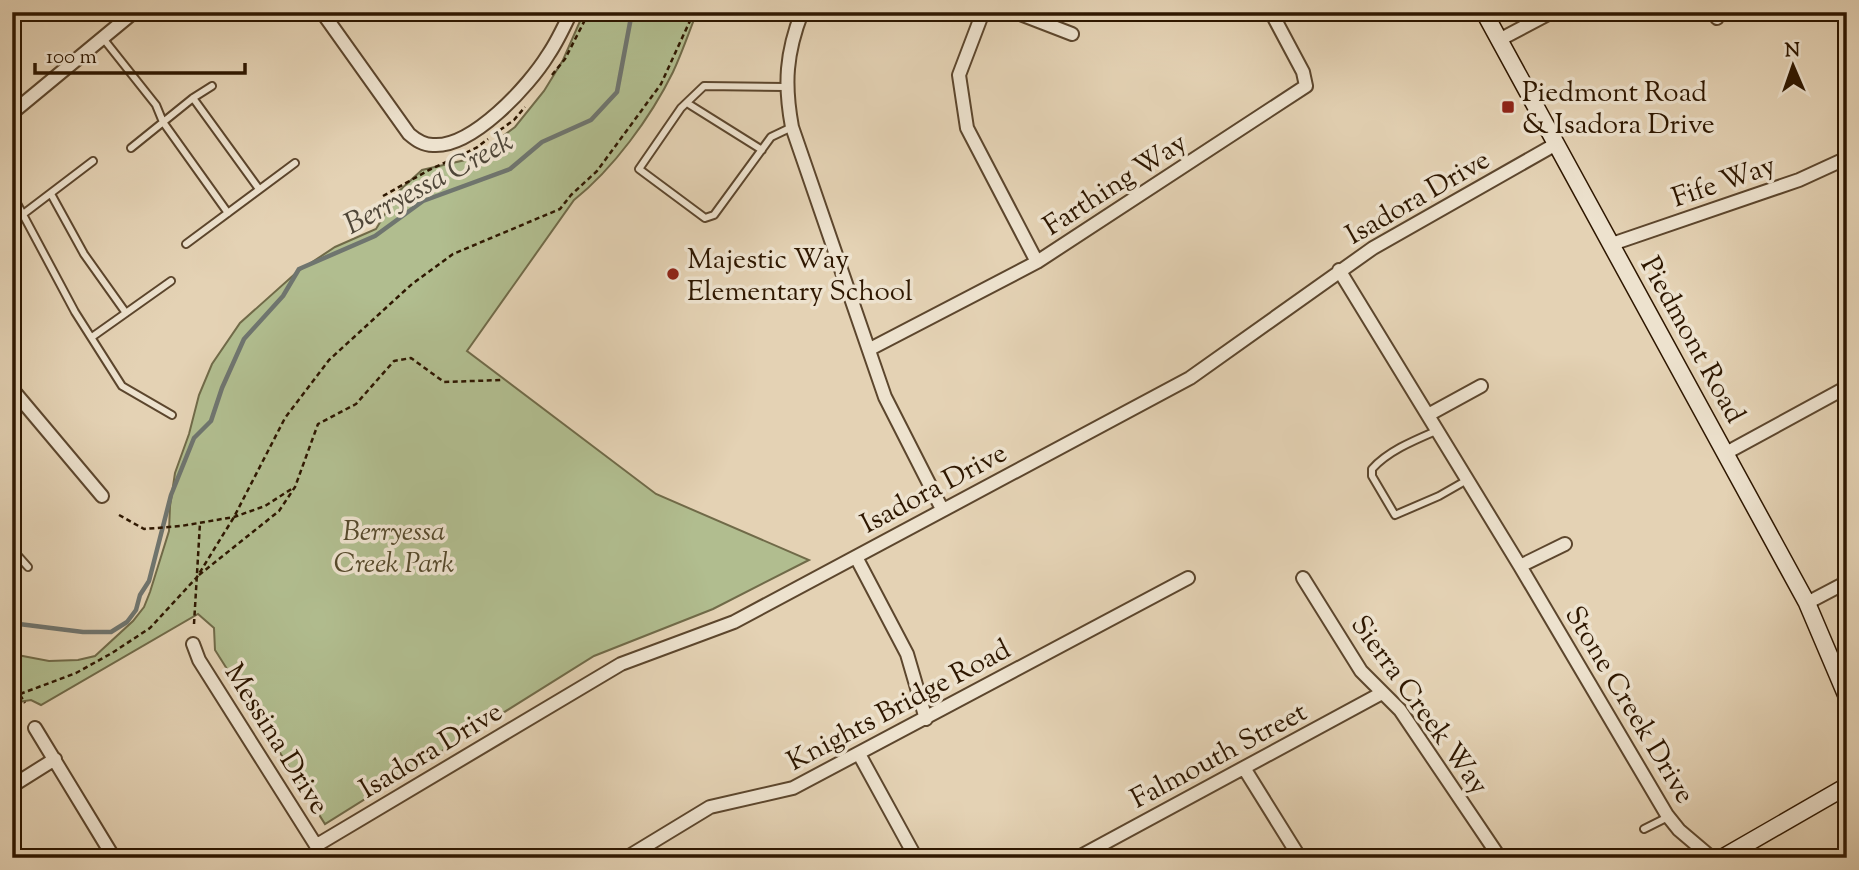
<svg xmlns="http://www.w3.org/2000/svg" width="1859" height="870" viewBox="0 0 1859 870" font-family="'Sorts Mill Goudy',serif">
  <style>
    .green { fill: #b1bd8f; stroke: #706a48; stroke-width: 2 }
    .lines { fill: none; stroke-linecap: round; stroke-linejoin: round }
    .stream { stroke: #6f756f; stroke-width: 4.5 }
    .lane-casing { stroke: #5c462d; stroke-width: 10 }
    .street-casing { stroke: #5c462d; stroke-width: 16 }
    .secondary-casing { stroke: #2e1700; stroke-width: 19 }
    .path { stroke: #2e1700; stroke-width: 2.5; stroke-dasharray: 5 3.5; stroke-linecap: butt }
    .lane { stroke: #ede2ce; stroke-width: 6 }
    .street { stroke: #ede2ce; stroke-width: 12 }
    .secondary { stroke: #ede2ce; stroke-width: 16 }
    .poi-dot { fill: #8f2418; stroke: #ede2ce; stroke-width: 2.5 }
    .labels { text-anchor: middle; stroke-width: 7; stroke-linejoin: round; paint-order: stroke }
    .poi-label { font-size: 28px; fill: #2e1700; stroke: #ede2ce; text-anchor: start }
    .street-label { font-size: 28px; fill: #2e1700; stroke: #ede2ce }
    .park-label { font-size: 28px; font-style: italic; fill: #55492b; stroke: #ede2ce }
    .water-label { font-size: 30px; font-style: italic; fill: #4f4638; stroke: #ede2ce }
  </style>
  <rect width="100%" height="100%" fill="#e4d2b4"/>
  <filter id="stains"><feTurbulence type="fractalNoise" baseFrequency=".00286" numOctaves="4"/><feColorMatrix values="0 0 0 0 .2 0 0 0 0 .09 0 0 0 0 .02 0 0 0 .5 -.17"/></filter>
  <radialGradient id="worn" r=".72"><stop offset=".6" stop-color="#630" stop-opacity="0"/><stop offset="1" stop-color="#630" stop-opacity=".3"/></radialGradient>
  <path class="green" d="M584 12H697C689 32 682 53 673 72 651 117 613 169 574 200L467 351 656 494 809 560 713 609 594 656 325 824 215 650 214 628 198 614 41 705 31 700 12 703V654L49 661 78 660 95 656 133 621 144 607 150 592 169 531 170 506 175 473 189 434 199 395 212 364 240 323 297 272 335 247 376 229 399 191 422 170 474 158 515 127 544 91 563 60Z"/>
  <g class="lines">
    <path class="stream" d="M12 626 19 624 83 632H111L127 622 136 610 140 595 149 581 171 495 194 438 211 421 222 388 244 339 283 296 299 269 375 236 423 201 510 169 542 142 591 120 617 92 632 12"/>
    <g class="lane-casing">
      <path id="lane" d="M102 37 156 105 163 122 228 213
        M786 87 704 86 681 108 639 169 705 218 714 215 771 137 792 127
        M193 98 259 189
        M687 103 762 150
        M131 148 193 98 212 86
        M12 194 75 312 122 386 172 415
        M51 194 84 254 126 313
        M22 215 93 161
        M186 244 295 163
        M92 337 171 281
        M1436 431C1415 440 1388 451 1372 469V476L1395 515 1439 496 1467 480
        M12 549 28 567
        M1644 829 1668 817"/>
    </g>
    <g class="street-casing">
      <path id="street" d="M322 12 409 134C416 140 423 145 433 145 472 148 529 86 548 55 557 42 564 27 571 12
        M802 12C786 53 784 84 792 127L885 397 942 509
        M983 12 959 75 967 128 1037 262
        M1015 12 1072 34
        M1715 12 1717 18
        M1499 40 1552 12
        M12 113 134 12
        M1612 244 1799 180 1847 158
        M1339 270 1520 566 1667 815 1679 830 1712 858
        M870 349 1037 262 1306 86 1303 72 1271 12
        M12 389 102 496
        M1428 415 1481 386
        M1726 453 1847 387
        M856 557 907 654 926 719
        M1520 566 1565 544
        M1303 578 1361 671 1400 710 1500 858
        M1807 603 1847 582
        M193 644 199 660 324 858
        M35 728 114 858
        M859 754 916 858
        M1244 768 1300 858
        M12 786 55 759
        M317 845 621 664 734 622 1190 378 1373 248 1556 144
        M626 858 710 807 793 788 1188 578
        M1077 858 1382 693"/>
    </g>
    <g class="secondary-casing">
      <path id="secondary" d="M1484 12 1807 603 1847 697
        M1722 858 1847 786"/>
    </g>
    <path class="path" d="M552 75 565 59 589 12
      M493 135 514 120 525 107
      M383 196 429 170 476 148 488 139
      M119 515 144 529 181 526 234 517 265 506 293 488
      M199 575 279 511 295 487 318 424 356 404 394 361 411 358 444 382 502 380
      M194 624 200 523
      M20 695 25 703
      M12 697 76 673 112 653 150 628 197 577 234 517 285 418 329 360 412 284 453 254 560 209 571 195 597 171 661 84 694 12"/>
    <use href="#lane" class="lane"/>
    <use href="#street" class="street"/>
    <use href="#secondary" class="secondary"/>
  </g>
  <g class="poi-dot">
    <rect x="1501" y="100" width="14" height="14" rx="3.5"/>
    <circle cx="673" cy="274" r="7"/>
  </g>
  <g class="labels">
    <g class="poi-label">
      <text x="1522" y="101">Piedmont Road<tspan x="1522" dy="32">&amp; Isadora Drive</tspan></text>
      <text x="687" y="268">Majestic Way<tspan x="687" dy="32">Elementary School</tspan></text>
    </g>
    <g class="street-label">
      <text transform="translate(1723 180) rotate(-19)" y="10">Fife Way</text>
      <text transform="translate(1114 183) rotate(-33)" y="10">Farthing Way</text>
      <text transform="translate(1417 196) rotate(-30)" y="10">Isadora Drive</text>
      <text transform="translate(1694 339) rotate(61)" y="10">Piedmont Road</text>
      <text transform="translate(933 487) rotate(-28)" y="10">Isadora Drive</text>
      <text transform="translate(898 704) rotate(-28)" y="10">Knights Bridge Road</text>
      <text transform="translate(1421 704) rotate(54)" y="10">Sierra Creek Way</text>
      <text transform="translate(1631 704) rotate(59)" y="10">Stone Creek Drive</text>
      <text transform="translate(278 738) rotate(58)" y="10">Messina Drive</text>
      <text transform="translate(430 749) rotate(-31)" y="10">Isadora Drive</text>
      <text transform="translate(1218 754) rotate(-28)" y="10">Falmouth Street</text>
    </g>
    <g class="park-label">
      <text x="394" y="540">Berryessa<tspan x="394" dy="32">Creek Park</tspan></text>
    </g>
    <g class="water-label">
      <text transform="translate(428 182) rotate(-28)" y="10">Berryessa Creek</text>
    </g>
  </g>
  <rect width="1859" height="870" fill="none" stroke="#e4d2b4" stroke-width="42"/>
  <rect x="14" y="14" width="1831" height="842" fill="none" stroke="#2e1700" stroke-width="3.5"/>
  <rect x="21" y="21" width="1817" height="828" fill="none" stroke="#2e1700" stroke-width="2"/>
  <g transform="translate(1793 66) rotate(358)" stroke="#ede2ce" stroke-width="5" paint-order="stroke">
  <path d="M0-5L12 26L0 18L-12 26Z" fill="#2e1700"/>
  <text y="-10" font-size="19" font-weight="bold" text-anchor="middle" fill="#2e1700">N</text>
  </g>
  <path d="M35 63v10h210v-10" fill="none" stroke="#2e1700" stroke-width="3.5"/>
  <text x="46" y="63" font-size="21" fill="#2e1700" stroke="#ede2ce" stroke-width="5" paint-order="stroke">100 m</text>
  <rect width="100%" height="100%" filter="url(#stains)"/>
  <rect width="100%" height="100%" fill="url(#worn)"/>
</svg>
